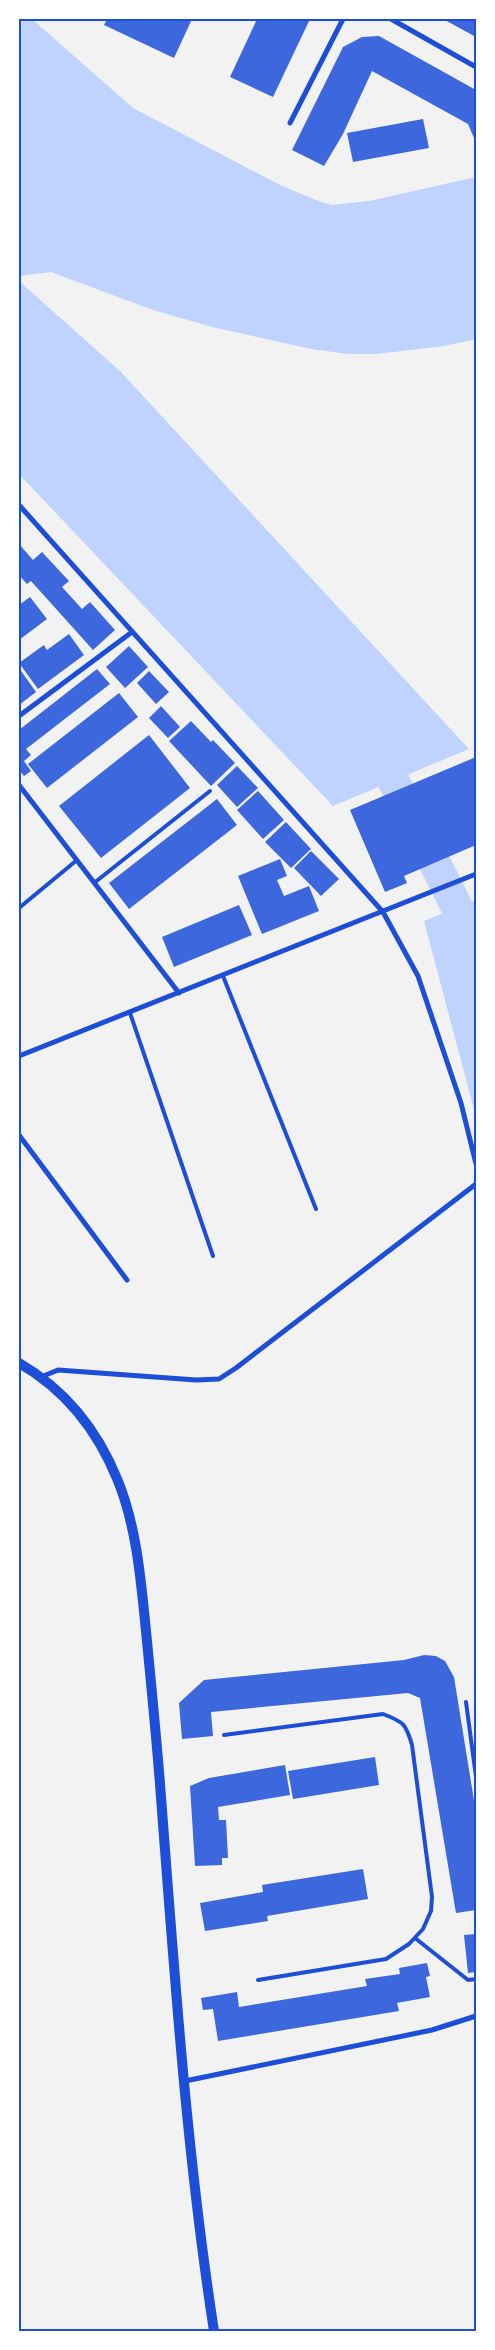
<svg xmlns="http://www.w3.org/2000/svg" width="495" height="2350" viewBox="0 0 495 2350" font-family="Lato,sans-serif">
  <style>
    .water { fill: #bfd3fe }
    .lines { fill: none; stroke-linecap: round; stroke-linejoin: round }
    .river { stroke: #bfd3fe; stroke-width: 32 }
    .building { fill: #3d67dc }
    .service { stroke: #1d4ed8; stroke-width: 4 }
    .minor { stroke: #1d4ed8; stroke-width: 5 }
    .secondary { stroke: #1d4ed8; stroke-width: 10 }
    .neatline { fill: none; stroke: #1d4ed8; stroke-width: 2 }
  </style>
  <rect width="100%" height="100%" fill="#f2f2f2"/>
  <path class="water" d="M19 19H32L133 108 282 186 321 202 332 205 369 201 476 177V339L444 346 376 354H348L311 349 212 327 150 309 51 272 19 276Z
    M19 281 120 371 469 749 333 806 19 474Z
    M476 900V1117L424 921Z"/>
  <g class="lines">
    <path class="river" d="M374 742 476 945"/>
  </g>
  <path class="building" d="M107 19H192L174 58 104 25Z
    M257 19H310L273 97 230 77Z
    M443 19H476V37Z
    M379 36 476 90V137L474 138 468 124 372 71 343 134 324 166 292 150 343 47 362 37Z
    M423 119 429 148 353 162 347 133Z
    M19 544 33 560 42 552 69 581 62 587 82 609 90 602 115 630 93 650 31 581 27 584 19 575Z
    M30 597 47 619 19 640V605Z
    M69 634 84 655 38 689 19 663 44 645 47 650Z
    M129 646 148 667 125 688 106 667Z
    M19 668 36 692 19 705Z
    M97 669 110 684 26 749 31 755 24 761 31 771 24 776 19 770V730Z
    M149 671 169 692 156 704 137 683Z
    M119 693 138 717 47 788 28 764Z
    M161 706 180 727 168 738 149 718Z
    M191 721 211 742 213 740 235 763 211 786 169 741Z
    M149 735 190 788 101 858 59 806Z
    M476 757V845L404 876 407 883 385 892 350 810Z
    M237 766 258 788 237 807 217 785Z
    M258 791 284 820 263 839 237 810Z
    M217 799 237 825 129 909 109 883Z
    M286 822 311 849 291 868 265 842Z
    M311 851 339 879 321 896 294 868Z
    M280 859 287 876 277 880 284 896 309 886 319 911 262 934 238 876Z
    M239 905 252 935 174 967 162 937Z
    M424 1655 436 1656 445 1661 454 1677 476 1813V1910L456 1913 420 1698 408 1693 211 1712 213 1736 182 1739 179 1703 204 1680 404 1660Z
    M375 1757 379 1785 293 1799 288 1771Z
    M285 1765 290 1795 218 1807 219 1820H226L228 1858H222V1865L195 1866 190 1786 209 1778Z
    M363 1869 368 1899 267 1916 268 1921 205 1931 200 1903 263 1892 262 1885Z
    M476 1934V1972L468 1973 464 1935Z
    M427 1963 430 1976 426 1977 430 1997 397 2003 399 2011 218 2041 213 2009 203 2010 201 1998 237 1992 239 2007 367 1986 365 1979 400 1974 399 1968Z"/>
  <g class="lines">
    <path class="service" d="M94 883 210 791
      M19 908 77 860
      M223 976 316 1209
      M130 1013 213 1256
      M466 1702 476 1777
      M224 1735 383 1714C404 1722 406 1724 412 1745L432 1897 431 1911 423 1929 409 1944 386 1959 258 1980
      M415 1938 468 1980 476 1979"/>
    <path class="minor" d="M391 19 476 67
      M290 123 343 19
      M19 505 383 912 418 976 461 1103 476 1164
      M19 716 132 632
      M19 785 179 993
      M19 1056 476 874
      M19 1135 127 1280
      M41 1377 58 1370 196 1380 219 1379 236 1368 476 1184
      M185 2081 432 2030 476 2016"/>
    <path class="secondary" d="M19 1363C66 1390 98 1431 118 1481 137 1528 141 1582 146 1631 151 1682 156 1733 160 1784 174 1966 186 2150 214 2331"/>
  </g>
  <rect width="495" height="2350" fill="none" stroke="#ffffff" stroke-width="40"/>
  <rect x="20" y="20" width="455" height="2310" class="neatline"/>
</svg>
